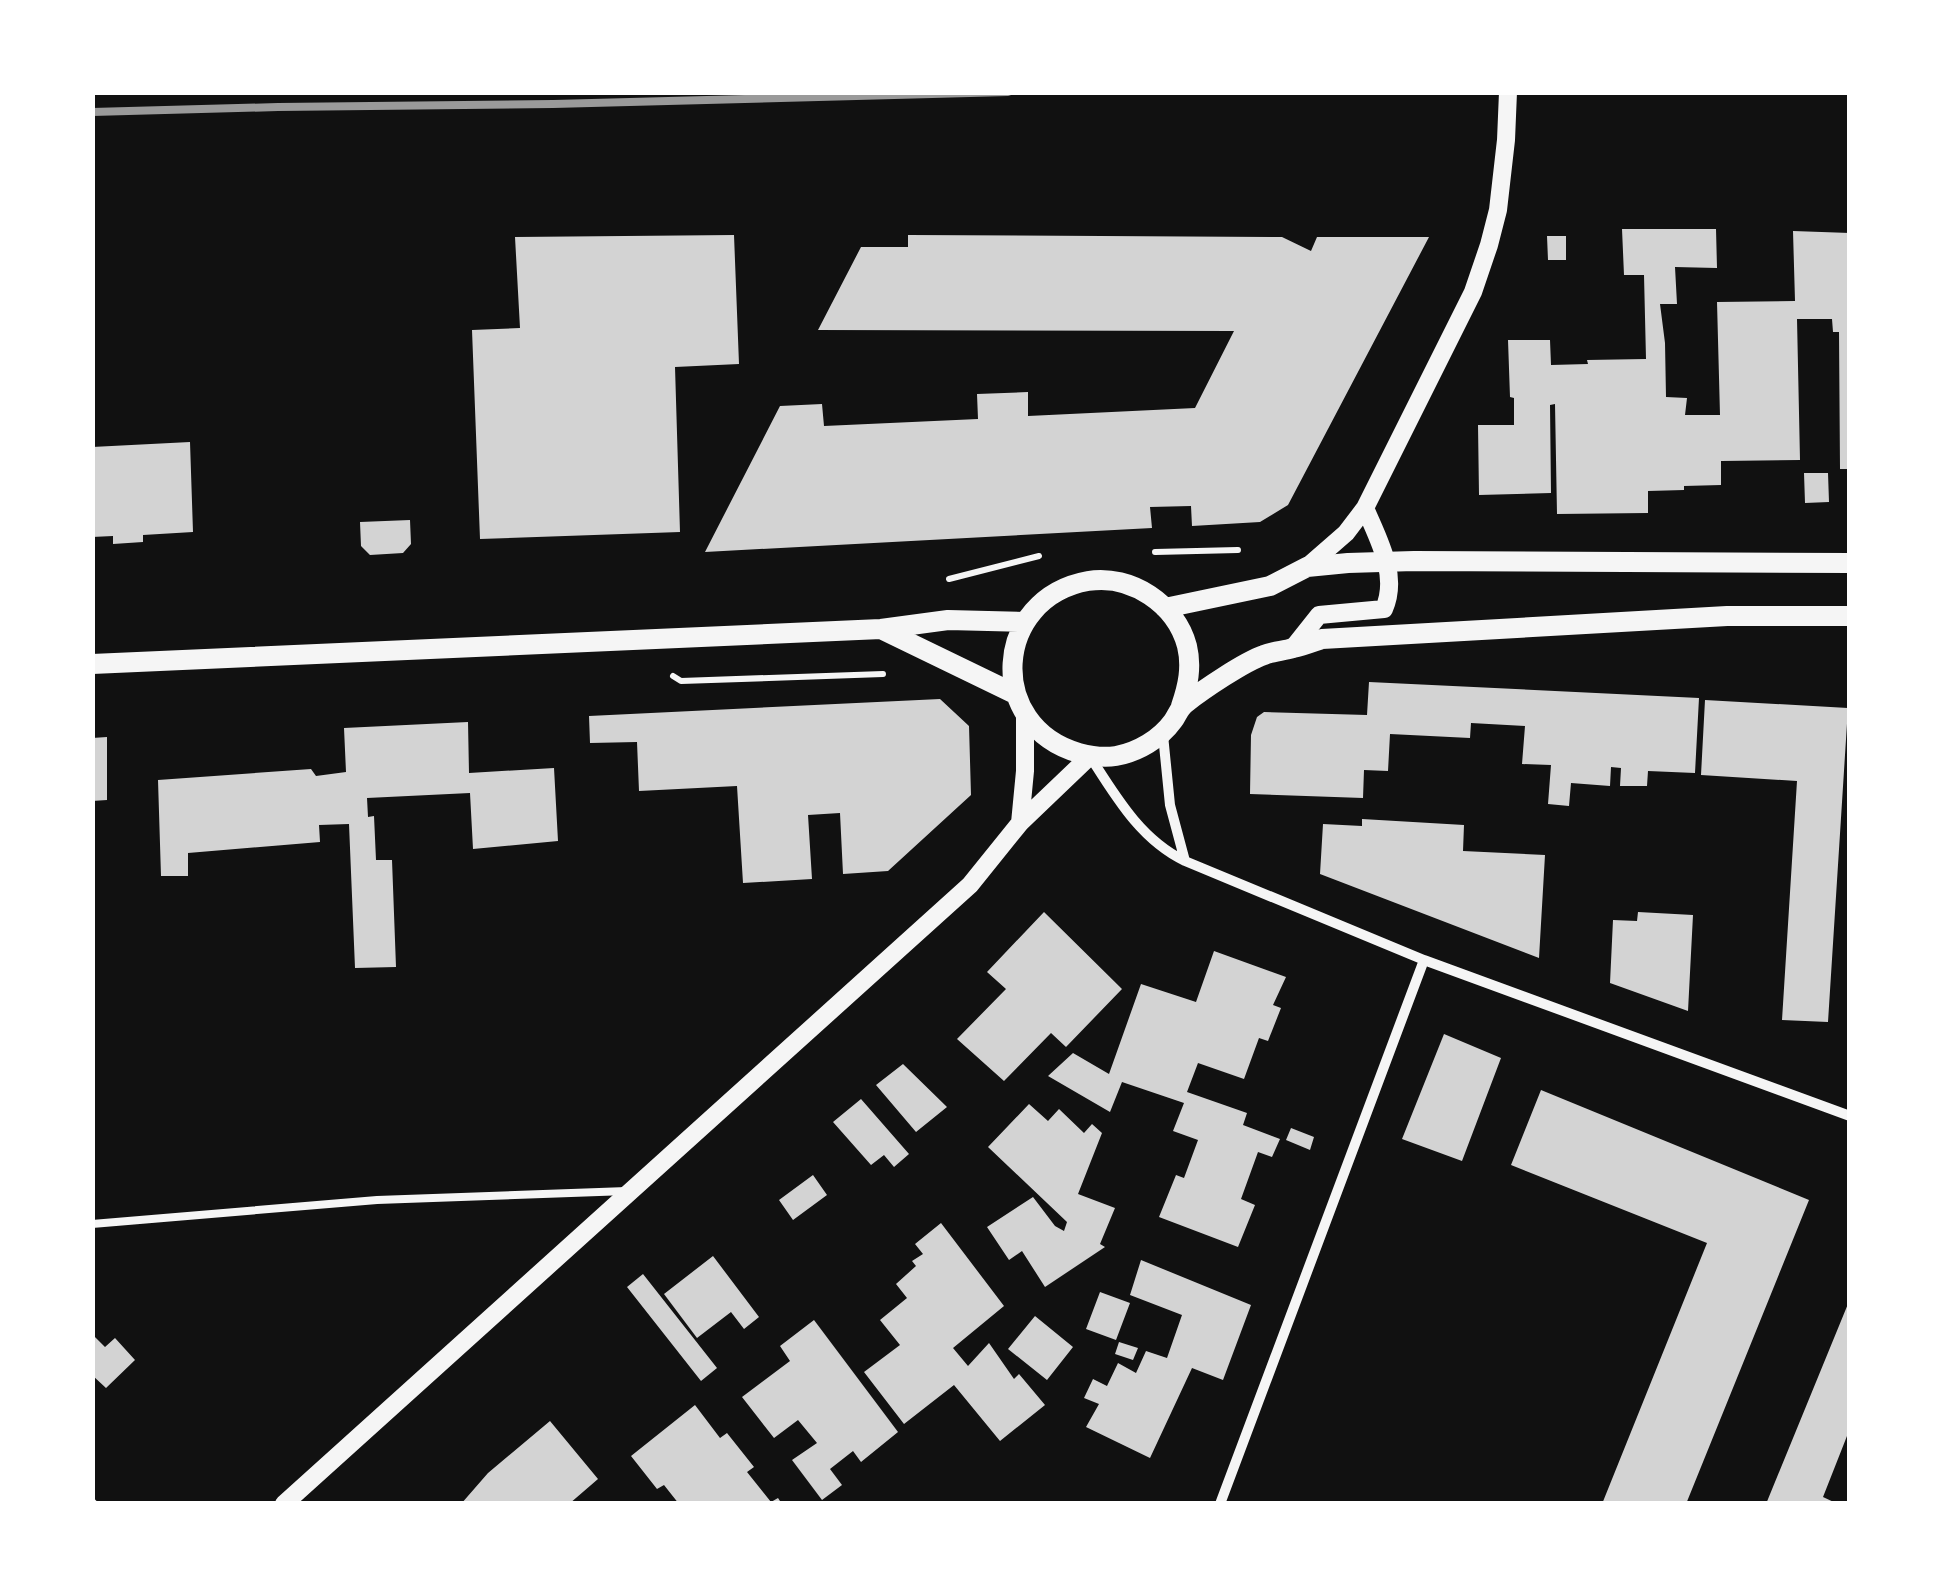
<svg xmlns="http://www.w3.org/2000/svg" width="1942" height="1596" viewBox="0 0 1942 1596" font-family="'Public Sans',sans-serif">
  <style>
    .building { fill: #d3d3d3 }
    .lines { fill: none; stroke-linecap: round; stroke-linejoin: round }
    .path { stroke: #f5f5f5; stroke-width: 6 }
    .service { stroke: #f5f5f5; stroke-width: 8 }
    .minor { stroke: #f5f5f5; stroke-width: 10 }
    .tertiary { stroke: #f5f5f5; stroke-width: 18 }
    .secondary { stroke: #f5f5f5; stroke-width: 20 }
    .rail { stroke: #9a9a9a; stroke-width: 8 }
  </style>
  <rect width="100%" height="100%" fill="#111"/>
  <path class="building" d="M1622 229H1716L1717 268 1675 267 1677 304H1660L1665 343 1666 397 1687 398 1685 415H1720L1717 302 1795 301 1793 231 1850 233V469H1840L1839 332H1833L1832 319H1797L1800 460 1721 461V485L1684 486V490L1648 491V513L1557 514 1555 404 1550 405 1551 493 1479 495 1478 425H1514V398L1510 397 1508 340H1550L1551 365 1588 364 1587 360 1646 359 1644 275H1624Z
    M734 235 739 364 675 367 680 532 480 539 472 330 520 328 515 237Z
    M908 235 1282 237 1311 251 1317 237H1429L1288 505 1260 522 1192 526 1191 506 1150 507 1152 528 705 552 780 406 822 404 824 426 978 419 977 394 1028 392V416L1195 408 1234 331 818 330 861 247H908Z
    M1547 236H1566V260H1548Z
    M190 442 193 532 143 535V542L113 544V536L92 537V447Z
    M1804 473H1828L1829 502 1805 503Z
    M410 520 411 544 403 553 370 555 361 546 360 522Z
    M1369 682 1699 698 1695 773 1648 771 1647 786H1620L1621 768 1611 767 1610 786 1571 783 1569 806 1548 804 1551 765 1522 764 1525 726 1471 723 1470 738 1390 734 1388 771 1364 770 1363 798 1250 794 1251 735 1257 717 1264 712 1367 715Z
    M940 699 969 726 971 795 888 871 843 874 840 813 808 815 812 879 743 883 737 786 639 791 637 742 590 743 589 716Z
    M1705 700 1848 708 1828 1022 1782 1020 1797 781 1701 775Z
    M468 722 469 773 554 768 558 841 473 849 470 793 367 798 368 817 374 816 376 860H392L396 967 355 968 349 824 319 825 320 842 188 853V876H161L158 780 311 769 316 776 346 772 344 728Z
    M107 737V800L92 801V738Z
    M1362 819 1464 825 1463 851 1545 855 1539 958 1320 874 1323 824 1362 826Z
    M1044 912 1122 989 1066 1047 1051 1033 1004 1081 957 1039 1006 989 987 972Z
    M1638 912 1693 915 1688 1011 1610 983 1613 920 1637 921Z
    M1214 951 1286 977 1273 1005 1281 1008 1268 1041 1259 1038 1244 1079 1198 1063 1187 1092 1247 1113 1243 1125 1280 1139 1272 1157 1258 1152 1241 1199 1255 1205 1238 1247 1159 1217 1176 1175 1184 1178 1198 1140 1173 1131 1184 1103 1122 1082 1110 1112 1048 1076 1073 1053 1109 1074 1141 984 1196 1002Z
    M1444 1034 1501 1058 1462 1161 1402 1139Z
    M903 1064 947 1107 916 1132 876 1085Z
    M1541 1090 1809 1200 1686 1504H1602L1707 1243 1511 1165Z
    M861 1099 909 1154 894 1167 884 1155 871 1165 833 1122Z
    M1029 1104 1048 1121 1059 1109 1084 1133 1092 1124 1102 1133 1078 1194 1115 1208 1100 1244 1105 1247 1045 1287 1022 1251 1009 1260 987 1227 1033 1197 1055 1226 1064 1231 1067 1222 988 1147Z
    M1291 1128 1314 1137 1310 1150 1286 1140Z
    M813 1175 827 1195 793 1220 779 1200Z
    M941 1223 1004 1306 953 1348 968 1366 989 1343 1014 1379 1019 1374 1045 1405 1000 1441 954 1385 904 1424 864 1372 900 1345 880 1320 907 1298 896 1284 916 1266 912 1261 923 1254 915 1244Z
    M713 1256 759 1317 744 1329 731 1312 697 1338 664 1294Z
    M1141 1260 1251 1305 1223 1380 1192 1368 1150 1458 1086 1427 1099 1404 1084 1398 1093 1379 1107 1386 1118 1363 1136 1373 1146 1351 1167 1358 1182 1315 1130 1295Z
    M643 1274 717 1368 701 1381 627 1287Z
    M1100 1292 1130 1303 1116 1340 1086 1329Z
    M1850 1299V1436H1847L1823 1497 1838 1504H1766Z
    M1035 1316 1073 1347 1047 1380 1008 1349Z
    M814 1320 898 1432 861 1462 853 1451 830 1469 842 1485 822 1500 792 1460 817 1443 798 1420 774 1438 742 1397 790 1361 780 1346Z
    M92 1334 105 1347 115 1338 135 1360 106 1388 92 1375Z
    M1119 1342 1138 1348 1133 1360 1115 1354Z
    M695 1405 720 1438 727 1433 754 1467 747 1472 771 1502 778 1498 782 1504H679L664 1485 657 1489 631 1456Z
    M550 1421 598 1479 569 1504H461L488 1473Z"/>
  <g class="lines">
    <path class="path" d="M1155 552 1238 550
      M949 579 1039 556
      M673 676 681 681 883 674"/>
    <path class="service" d="M92 1224 377 1200 627 1191
      M92 1502 94 1504"/>
    <path class="minor" d="M1163 735 1170 805 1185 861
      M1091 758C1116 797 1141 840 1185 861L1424 960 1850 1116
      M1220 1504 1424 960"/>
    <path class="tertiary" d="M1307 567 1346 533 1365 508 1473 292 1489 245 1498 210 1506 140 1508 92
      M1292 649 1319 615 1384 609C1399 575 1378 539 1365 508
      M1020 823 1025 771V716
      M284 1504 970 885 1020 823 1090 756"/>
    <path class="secondary" d="M1165 608 1270 586 1307 567 1348 563 1414 561 1850 563
      M883 630 1015 694
      M92 664 881 629 948 620 1025 622
      M1181 706C1188 686 1192 667 1187 646 1176 604 1131 574 1088 581 993 598 985 726 1079 753 1090 756 1104 758 1116 756 1138 752 1160 739 1173 721 1178 714 1179 708 1186 703 1204 689 1244 662 1264 655 1273 651 1284 651 1293 648 1303 646 1313 642 1322 639L1727 616H1850"/>
    <path class="rail" d="M92 112 278 107 553 104 1008 92"/>
  </g>
  <rect width="1942" height="1596" fill="none" stroke="#ffffff" stroke-width="190"/>
</svg>
